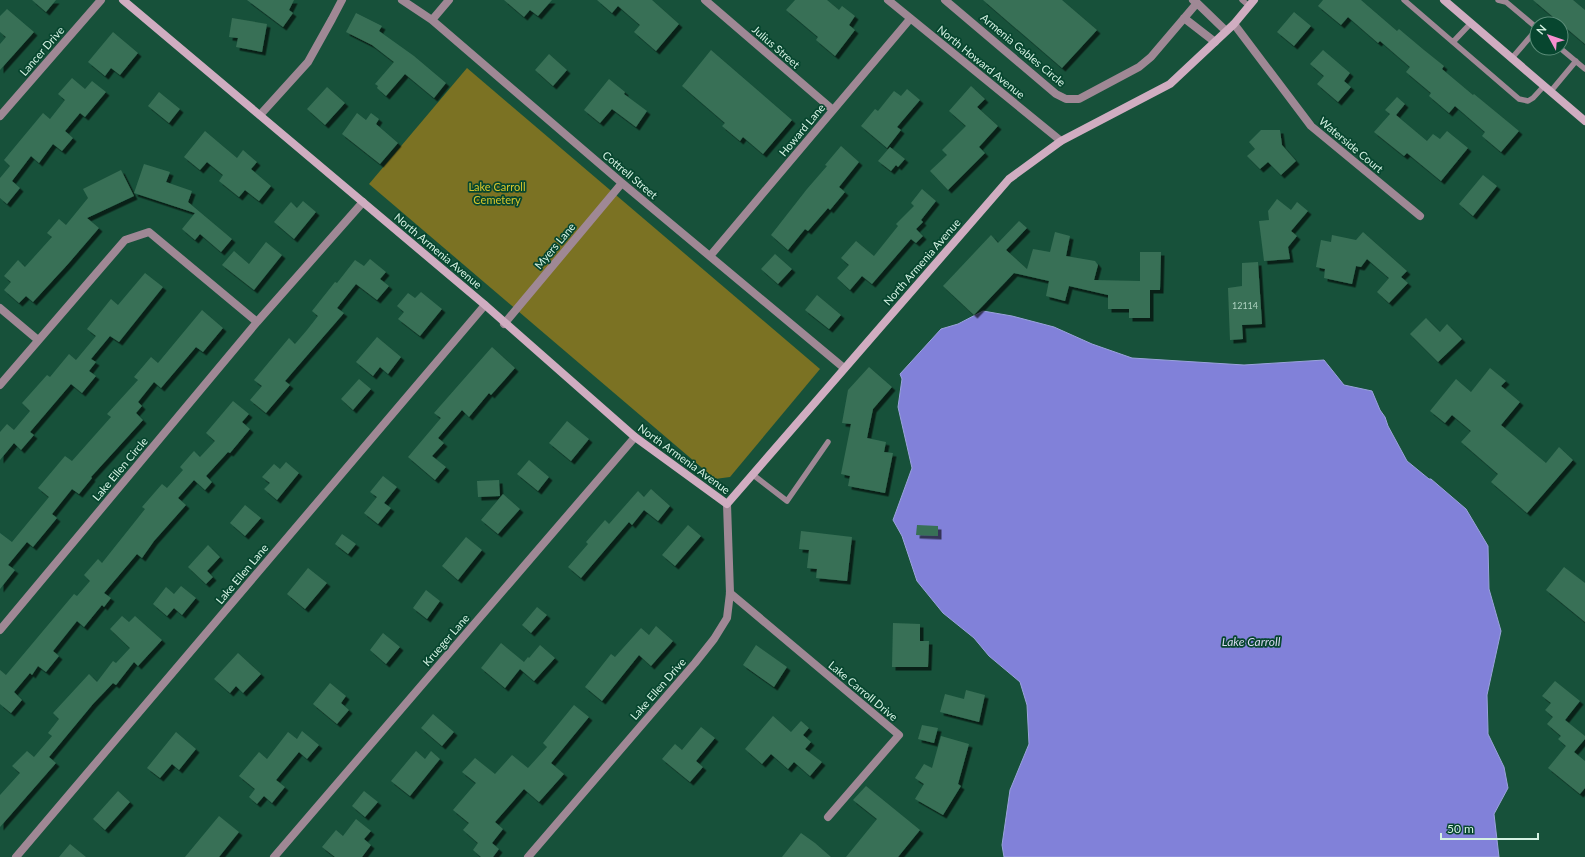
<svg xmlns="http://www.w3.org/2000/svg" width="1585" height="857" viewBox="0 0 1585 857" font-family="Lato,sans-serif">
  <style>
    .green { fill: #7b7223 }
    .water { fill: #8181d9; stroke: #9aa3dc }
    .building { fill: #387056; filter: url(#shadow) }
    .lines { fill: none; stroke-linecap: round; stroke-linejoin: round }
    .service { stroke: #9f8895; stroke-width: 5.5 }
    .minor { stroke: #9f8895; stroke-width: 8 }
    .tertiary { stroke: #9f8895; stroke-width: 8 }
    .secondary { stroke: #d0adc1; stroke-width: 8 }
    .labels { text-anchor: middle; stroke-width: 3.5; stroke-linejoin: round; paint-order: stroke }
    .number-label { font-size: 9px; fill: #aed2c0 }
    .street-label { font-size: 11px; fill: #d5f2e3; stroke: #07462f }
    .park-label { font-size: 11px; fill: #d9c72c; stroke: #07462f }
    .water-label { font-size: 12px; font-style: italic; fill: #d7d8f0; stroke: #07462f }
  </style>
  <defs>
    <filter id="shadow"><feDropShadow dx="3.5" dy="3.5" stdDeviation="0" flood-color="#0009"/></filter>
  </defs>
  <rect width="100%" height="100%" fill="#17513a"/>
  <path class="green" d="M467 68 820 369 730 477 715 479 369 184Z"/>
  <path class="water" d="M983 311 1012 316 1054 327 1092 344 1132 358 1244 365 1324 360 1344 385 1372 391 1380 410 1385 417 1388 426 1407 461 1429 479H1431L1466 509 1488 546 1489 589 1501 631 1487 695 1488 730V734L1504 767 1508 788 1494 814 1499 857H1004L1002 845 1010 790 1029 744 1027 705 1020 682 989 656 974 638 943 613 917 581 902 536 893 520 912 468 898 407 902 379 900 374 941 329 958 324Z"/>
  <path class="building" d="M32 0H56L46 12Z
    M247 0H294L289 10 293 13 283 27Z
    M504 0H552L538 16 530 10 524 17Z
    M597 0H652L679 24 656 51 634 32 640 25 618 6 612 13Z
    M795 0H827L839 10 842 6 855 16 849 25 855 30 835 56 816 40 818 37 786 10Z
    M983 0H1062L1097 30 1062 68Z
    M1323 0H1361L1397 31 1399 29 1424 50 1444 66 1442 69 1473 95 1474 94 1519 131 1501 152 1482 136 1485 132 1455 106 1449 113 1429 96 1431 93 1406 72 1410 67 1380 41 1378 43 1348 17 1341 25 1318 6Z
    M1533 0H1573L1585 10V44Z
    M7 9 34 32 0 70V44L6 37 0 32V16Z
    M1294 12 1311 26 1294 46 1277 32Z
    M356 13 382 26 379 31 414 56 446 83 434 98 405 74 386 96 377 88 378 86 375 84 394 62 372 45 346 32Z
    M232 18 267 24 262 52 236 47 238 38 229 37Z
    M113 32 138 53 120 75 111 68 105 76 88 62Z
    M711 50 792 120 763 154 743 137 740 141 722 126 725 123 682 86Z
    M1323 50 1350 73 1344 81 1351 87 1338 102 1317 84 1324 76 1310 64Z
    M549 54 567 70 553 86 535 70Z
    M72 78 85 89 92 81 106 92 85 117 80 113 65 131 73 138 62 151 53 144 39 163 31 156 12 181 20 188 7 204 0 198V178L10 166 4 160 43 113 50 119 65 100 58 94Z
    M609 79 625 92 624 94 647 111 636 127 612 109 600 123 584 110Z
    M971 86 985 99 977 107 998 126 979 147 985 153 948 190 930 171 947 155 942 150 966 126 949 111Z
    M327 87 345 103 325 125 307 109Z
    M907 89 920 100 897 127 901 130 887 148 861 126 875 109 878 111 894 91 901 96Z
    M159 92 180 109 169 123 148 106Z
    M1397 97 1405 104 1396 115 1427 141 1433 134 1440 139 1447 131 1468 148 1441 181 1407 153 1404 156 1374 132 1390 114 1385 110Z
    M357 113 366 120 371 113 379 119 376 124 398 143 380 164 342 134Z
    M1261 130H1280L1282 145 1296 161 1281 175 1268 162 1260 169 1247 156 1255 149 1249 142Z
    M205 131 237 158 243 150 257 162 251 169 271 186 259 201 245 190 239 197 219 181 223 175 207 162 200 170 184 157Z
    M841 146 859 162 839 187 845 192 830 210 828 208 808 231 805 229 788 250 771 235 807 189 827 166 825 165Z
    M890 147 905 159 898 167 896 165 891 171 878 161Z
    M144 164 170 172 166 182 192 191 188 202 232 239 221 252 200 234 195 240 182 229 195 213 134 193Z
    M121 170 134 196 87 218 99 228 68 264 33 302 26 296 19 303 4 290 11 282 4 276 18 260 25 267 52 237 47 233 59 219 66 225 88 198 83 189Z
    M1483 175 1497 186 1473 216 1459 204Z
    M922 189 936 201 921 220 923 222 916 229 923 236 916 243 911 239 872 284 862 276 850 290 837 278 849 265 841 258 856 241 874 256 898 226 896 224 914 206 911 203Z
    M1277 199 1291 210 1297 202 1308 211 1291 231 1297 236 1288 247 1290 259 1264 261 1259 221 1269 220 1268 211Z
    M303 201 316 212 294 239 274 222 291 202 297 208Z
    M1019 221 1027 228 1006 250 1027 269 1033 249 1050 252 1055 232 1070 236 1066 256 1095 261 1098 265 1094 280 1140 281V252H1161L1160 290H1150V318H1129V309H1108V295L1069 286 1065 301 1046 296 1049 281 1014 273 974 315 943 286 991 235 998 243Z
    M1363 232 1407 271 1401 277 1408 283 1389 303 1377 292 1389 278 1367 259 1361 267 1356 266 1352 284 1324 278 1325 269 1316 267 1321 240 1331 242 1332 235 1356 240Z
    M266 242 282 255 254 290 222 265 234 251 249 264Z
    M775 254 792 269 778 284 761 269Z
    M370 259 386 272 380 279 389 286 377 300 356 284 337 308 344 313 285 381 290 385 266 413 250 400 262 386 254 380 289 338 295 344 307 330 318 316 312 311 335 282 337 283 355 260 364 266Z
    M1258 262 1262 324 1242 325 1243 339 1230 340 1228 288 1242 286V263Z
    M145 273 163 287 119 342 110 336 91 359 96 362 89 371 96 376 82 393 71 384 30 432 34 435 21 450 14 443 0 460V432L7 424 14 430 30 411 22 403 47 375 50 377 69 354 76 360 96 336 87 329 111 299 118 305Z
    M421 292 442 309 420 336 398 319 404 312 397 306 408 293 415 298Z
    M817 295 841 315 829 329 805 310Z
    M202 310 223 328 203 352 196 347 161 388 154 382 138 402 142 406 136 413 143 420 91 477 92 478 79 494 72 489 52 514 57 518 33 547 27 542 8 565 15 570 0 589V533L12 542 49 497 38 488 65 456 72 461 111 417 107 414 138 380 134 377 151 357 158 363Z
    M1426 318 1440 332 1447 324 1462 339 1438 362 1410 334Z
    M377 337 401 357 388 374 380 367 373 376 356 362Z
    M492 347 515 368 491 395 489 393 469 417 462 410 438 438 444 443 432 456 446 467 435 480 408 457 441 418 434 413Z
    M869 367 892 387 873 409 867 438 886 442 884 452 893 453 885 493 848 486 850 476 841 474 851 424 842 423 848 390Z
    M1490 368 1506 381 1501 386 1520 402 1501 425 1546 463 1559 447 1573 460 1527 513 1491 482 1498 474 1461 442 1471 431 1452 415 1445 423 1430 411 1456 379 1471 392Z
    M359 379 371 389 353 410 341 399Z
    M233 401 249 414 242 422 250 429 230 453 228 452 206 476 212 482 205 490 194 480 178 498 186 505 154 541 142 558 137 554 104 593 111 598 104 607 102 605 84 627 77 621 53 651 59 656 46 672 38 666 32 675 30 673 14 692 22 700 11 713 0 704V670L6 675 74 594 77 596 90 581 84 575 98 559 102 563 145 509 142 507 162 484 167 488 183 470 180 467 194 451 200 457 215 441 206 433Z
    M567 421 589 439 571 461 549 443Z
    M529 460 549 477 538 491 517 474Z
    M286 462 299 473 277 500 264 489 270 483 262 477 274 464 280 469Z
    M383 476 397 487 384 503 391 508 378 524 364 513 377 497 370 492Z
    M499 480 500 496 478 497 477 481Z
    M651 489 670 506 658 521 644 510 632 525 629 522 581 578 568 567 588 544 586 542 605 520 609 524 638 491 644 497Z
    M503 494 520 509 498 534 481 520Z
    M245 505 261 518 245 536 230 523Z
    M688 525 701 536 675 566 662 555Z
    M917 525 938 526V536L916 535Z
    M801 531 852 537 847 581 816 578 817 569 807 568 809 550 799 549Z
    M342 534 356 544 348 554 335 544Z
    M466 537 482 550 458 580 442 566Z
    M208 545 220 557 207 571 213 577 206 584 188 567Z
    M1564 567 1585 583V622L1546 590Z
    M308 568 327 583 305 609 287 594Z
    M181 586 196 598 182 615 174 608 167 616 153 604 166 587 174 594Z
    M426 590 440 601 427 619 413 608Z
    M537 607 547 615 531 633 522 625Z
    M122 616 129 622 135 616 162 640 138 666 134 662 116 685 113 683 93 704 49 757 56 763 0 827V795L20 773 12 766 27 751 34 757 52 736 48 733 59 719 53 713 89 674 97 682 113 661 116 663 130 648 110 629Z
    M893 623 920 624V641H929L928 667H892Z
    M656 626 673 641 651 666 639 655 602 701 585 687 611 654 615 657 641 628 649 635Z
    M383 633 400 647 386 664 370 650Z
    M501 643 524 662 528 657 529 658 540 645 555 658 534 681 520 669 505 688 481 668Z
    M756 645 787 667 774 687 743 665Z
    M238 653 261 674 243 693 236 686 230 693 214 679Z
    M1555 681 1580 701 1565 720 1585 736V739L1574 752 1585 761V788L1580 794 1548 768 1566 746 1558 739 1561 736 1547 724 1553 717 1545 710 1551 703 1542 696Z
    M330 683 346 696 341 703 349 710 337 724 313 704Z
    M966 690 985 695 979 722 940 712 945 694 964 699Z
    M574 705 589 717 551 763 564 774 539 802 524 789 495 822 503 829 492 843 499 849 493 857H481L473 850 478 843 463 830 469 823 453 810 476 783 462 772 475 758 495 774 512 755 528 768 547 747 543 743Z
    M433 714 454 732 442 746 421 728Z
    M773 716 791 732 801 721 809 728 803 735 811 742 805 749 822 762 810 776 794 762 788 769 771 754 762 764 745 749Z
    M922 725 938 728 934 743 918 739Z
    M701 727 715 738 696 761 703 767 690 782 662 759 675 744 682 750Z
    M302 731 319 745 307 759 299 752 276 780 285 787 272 803 264 796 257 804 249 797 255 789 239 776 259 752 267 759 288 732 297 739Z
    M176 732 196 749 179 770 172 764 160 778 147 768Z
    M941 736 969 744 958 784 961 786 943 815 915 799 924 784 915 778 924 764 932 768Z
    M416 751 425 759 431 751 440 759 410 796 391 781Z
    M866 786 920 830 898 857H846L877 819 853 800Z
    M118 791 130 802 105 830 93 819Z
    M364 791 378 802 365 817 352 806Z
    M219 816 239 832 219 857H185Z
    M356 819 371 831 364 839 371 845 362 857H335L322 847 336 830 343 836Z
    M801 833 815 843 831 857H782Z
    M70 844 86 857H59Z"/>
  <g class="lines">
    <path class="service" d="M1242 0 1249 6
      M1404 0 1519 99 1528 101 1533 98 1544 86
      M1498 0 1506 2 1537 28
      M1453 42 1471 23
      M1560 48 1585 69
      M1512 58 1537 29
      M1551 91 1576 61
      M752 474 787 501 828 442"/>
    <path class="minor" d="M402 0 432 20 622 183 844 368
      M705 0 833 110
      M888 0 1061 141
      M945 0 1056 94 1066 99H1079L1139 67 1151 57 1197 3 1193 0
      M1197 3 1226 31
      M1184 18 1215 42
      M432 20 449 0
      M1234 24 1311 126 1420 216
      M260 115 308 62 332 19 342 0
      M0 116 101 0
      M710 256 910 19
      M0 308 38 340
      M504 324 622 183
      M0 385 125 240 149 232 257 322
      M730 593 899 735 828 817
      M0 630 257 322 363 202
      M16 857 485 305
      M274 857 635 437"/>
    <path class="tertiary" d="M528 857 695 663 714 639 727 618 730 593 727 504"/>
    <path class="secondary" d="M123 0 485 305 635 437 727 504 1009 179 1061 141 1170 84 1234 24 1254 0
      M1444 0 1585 121"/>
  </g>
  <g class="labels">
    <g class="number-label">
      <text x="1245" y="309">12114</text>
    </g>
    <g class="street-label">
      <text transform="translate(776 47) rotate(41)" y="4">Julius Street</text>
      <text transform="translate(1023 50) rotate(40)" y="4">Armenia Gables Circle</text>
      <text transform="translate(42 51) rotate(-49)" y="4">Lancer Drive</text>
      <text transform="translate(981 62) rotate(39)" y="4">North Howard Avenue</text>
      <text transform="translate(802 130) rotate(-50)" y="4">Howard Lane</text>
      <text transform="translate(1351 145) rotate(40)" y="4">Waterside Court</text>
      <text transform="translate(630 175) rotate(40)" y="4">Cottrell Street</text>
      <text transform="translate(555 246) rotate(-50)" y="4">Myers Lane</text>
      <text transform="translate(438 251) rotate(40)" y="4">North Armenia Avenue</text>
      <text transform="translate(922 262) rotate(-49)" y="4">North Armenia Avenue</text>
      <text transform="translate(684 459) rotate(36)" y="4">North Armenia Avenue</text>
      <text transform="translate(120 469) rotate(-50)" y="4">Lake Ellen Circle</text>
      <text transform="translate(242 574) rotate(-50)" y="4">Lake Ellen Lane</text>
      <text transform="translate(446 640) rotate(-49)" y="4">Krueger Lane</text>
      <text transform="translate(658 689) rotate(-49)" y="4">Lake Ellen Drive</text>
      <text transform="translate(863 691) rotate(40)" y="4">Lake Carroll Drive</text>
    </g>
    <g class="park-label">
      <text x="497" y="191">Lake Carroll<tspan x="497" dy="13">Cemetery</tspan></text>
    </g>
    <g class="water-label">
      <text x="1251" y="646">Lake Carroll</text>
    </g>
  </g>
  <g transform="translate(1549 36) rotate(310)"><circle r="19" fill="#07462f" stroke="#598b77"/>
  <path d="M0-3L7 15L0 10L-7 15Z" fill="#f690d0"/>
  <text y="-6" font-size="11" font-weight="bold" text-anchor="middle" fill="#d5f2e3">N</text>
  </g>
  <path d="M1441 833v6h97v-6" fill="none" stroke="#d5f2e3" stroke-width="2"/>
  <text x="1447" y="833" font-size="12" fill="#d5f2e3" stroke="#07462f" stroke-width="3" paint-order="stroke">50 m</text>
</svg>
